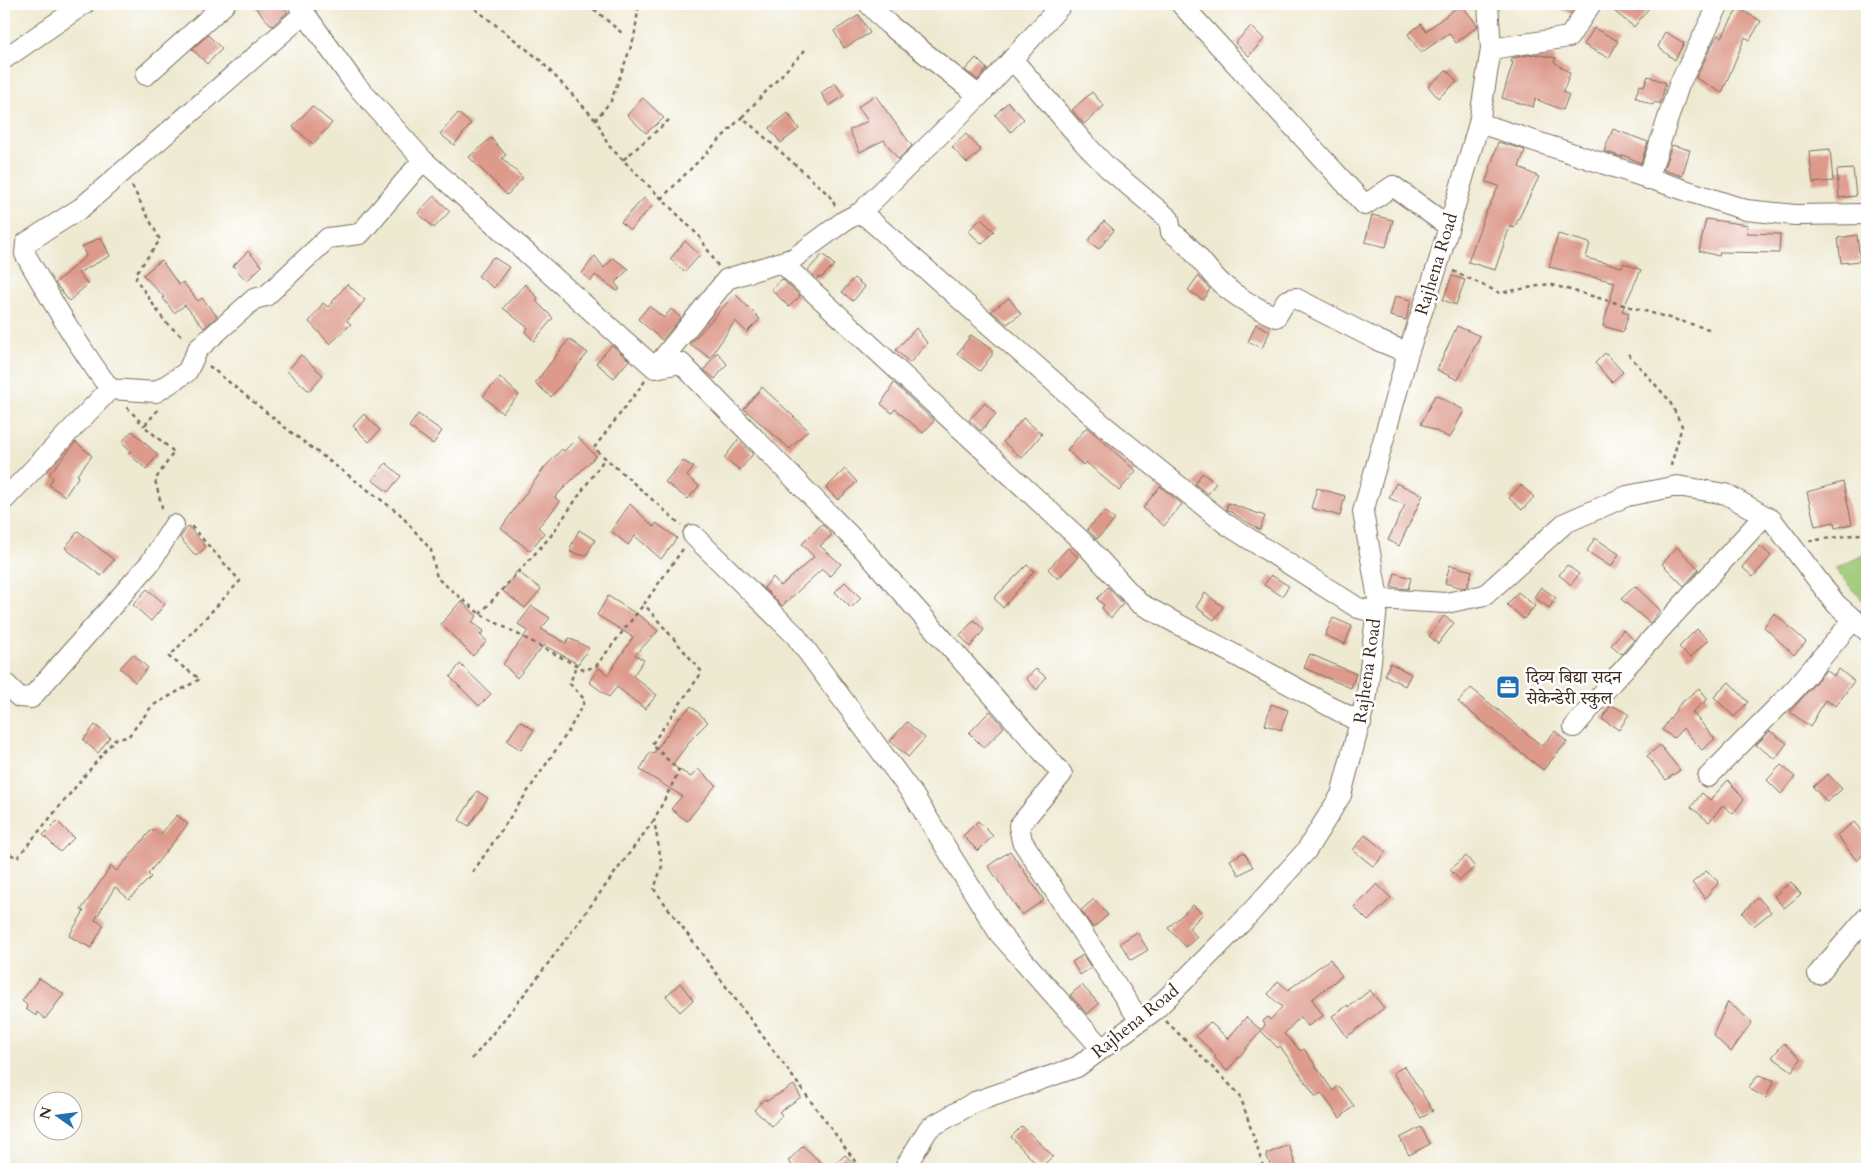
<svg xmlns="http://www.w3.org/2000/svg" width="1871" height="1173" viewBox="0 0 1871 1173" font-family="Cardo,'Noto Serif Devanagari',serif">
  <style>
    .green { fill: #9fca77; stroke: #6d7a4a }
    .building { fill: #dd9a8b }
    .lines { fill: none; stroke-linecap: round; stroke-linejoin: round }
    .minor-casing { stroke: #7a6d5d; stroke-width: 22 }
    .path { stroke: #7a6d5d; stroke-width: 2.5; stroke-dasharray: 4 4; stroke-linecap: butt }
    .minor { stroke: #fff; stroke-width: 20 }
    .labels { text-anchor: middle; stroke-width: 5; stroke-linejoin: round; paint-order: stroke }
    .street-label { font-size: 18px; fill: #3b2a1e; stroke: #fff }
    .poi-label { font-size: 18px; fill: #3b2a1e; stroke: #fff; text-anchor: start }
  </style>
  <rect width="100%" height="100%" fill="#fff"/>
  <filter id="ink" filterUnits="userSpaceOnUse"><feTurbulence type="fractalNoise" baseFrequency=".02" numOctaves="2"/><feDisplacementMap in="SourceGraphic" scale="10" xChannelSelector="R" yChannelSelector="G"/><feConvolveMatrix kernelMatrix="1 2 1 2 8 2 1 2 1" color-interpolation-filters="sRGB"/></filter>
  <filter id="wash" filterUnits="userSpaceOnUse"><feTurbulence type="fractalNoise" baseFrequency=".0096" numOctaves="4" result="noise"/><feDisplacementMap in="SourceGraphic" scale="20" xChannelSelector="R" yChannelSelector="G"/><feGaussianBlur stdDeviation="1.12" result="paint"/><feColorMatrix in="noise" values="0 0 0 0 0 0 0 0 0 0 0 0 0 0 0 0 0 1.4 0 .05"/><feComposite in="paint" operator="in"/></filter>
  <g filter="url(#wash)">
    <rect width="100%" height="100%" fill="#eee9d1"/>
    <path class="green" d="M1867 553V605L1835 569Z"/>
    <g id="blocks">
      <path class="building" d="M252 4H280L288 12 272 26Z
        M1461 4 1478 26 1456 43 1449 33 1421 53 1408 34 1421 24 1426 31Z
        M1552 4H1577L1570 14Z
        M1605 4H1652L1634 27Z
        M1738 8 1761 21 1750 40 1745 37 1722 93 1696 78 1715 39 1718 35 1722 37Z
        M859 15 870 33 844 48 834 31Z
        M1251 26 1264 39 1249 56 1235 43Z
        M1594 28 1618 41 1609 58 1584 45Z
        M1665 32 1684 43 1675 60 1658 47Z
        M208 35 222 49 207 64 192 49Z
        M1534 54 1556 58 1554 62 1570 73 1563 92 1569 95 1563 110 1535 99 1533 107 1502 98 1513 62H1511L1512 58Z
        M976 58 987 69 978 80 965 70Z
        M1447 70 1457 82 1438 98 1428 86Z
        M1648 76 1666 83 1660 104 1656 102 1652 105 1635 97 1640 85 1644 86Z
        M835 83 844 96 829 106 821 93Z
        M1092 92 1104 106 1084 124 1072 110Z
        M875 95 912 146 898 159 884 140 860 152 849 130 868 121 858 107Z
        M643 98 664 118 646 133 627 115Z
        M1008 102 1024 119 1011 132 995 115Z
        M312 106 332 123 313 144 293 127Z
        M458 113 471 124 454 145 440 134Z
        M788 113 799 129 781 143 769 128Z
        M1613 129 1648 142 1641 163 1623 155 1622 157 1604 151Z
        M966 134 981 150 967 163 952 147Z
        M491 138 506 155 502 158 523 178 507 195 469 157Z
        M1498 142 1525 150 1519 167 1539 177 1514 228 1510 226 1495 270 1468 262 1485 214 1499 186 1486 182Z
        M1672 145 1690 150 1682 176 1663 170Z
        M1830 149 1833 181 1813 183 1809 151Z
        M1853 169 1856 196 1839 198 1837 170Z
        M434 196 450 211 434 228 418 213Z
        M644 198 652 206 630 230 621 222Z
        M1372 215 1393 220 1386 247 1365 242Z
        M981 219 994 231 982 244 968 231Z
        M1706 219 1748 225 1747 233 1780 234 1779 253 1720 252 1719 256 1699 251Z
        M1104 221 1114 230 1099 249 1088 241Z
        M1558 234 1590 243 1586 258 1622 267 1624 263 1641 270 1622 311 1629 313 1623 332 1603 326 1615 282 1549 267Z
        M1857 235 1860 261 1841 263 1838 238Z
        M101 237 110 256 78 273 88 284 69 301 55 283 86 256 82 247Z
        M685 241 700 255 685 272 670 259Z
        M248 251 262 266 247 281 233 266Z
        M823 254 834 265 821 278 819 277 817 279 808 270Z
        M595 256 604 268 613 258 629 269 615 283 620 289 617 291 595 275 591 281 582 273Z
        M493 257 509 267 494 288 478 276Z
        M161 260 179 285 183 282 198 301 202 298 217 316 204 328 185 305 174 313 163 298 164 297 143 275Z
        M1198 276 1210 289 1203 300 1188 290Z
        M1452 276 1465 280 1456 305 1443 300Z
        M854 278 865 287 853 301 842 292Z
        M782 279 800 296 789 307 771 289Z
        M347 284 365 300 347 321 351 324 330 344 309 322 323 303 328 307Z
        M525 284 538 298 536 301 553 318 534 341 525 332 528 328 503 308Z
        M735 294 760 319 747 332 735 321 710 358 690 344Z
        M1395 296 1411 300 1406 320 1390 316Z
        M1009 298 1021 314 1007 324 991 311Z
        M649 306 664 318 671 309 681 318 662 340 638 319Z
        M1256 324 1270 331 1262 348 1248 342Z
        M1457 326 1480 336 1458 380 1437 370Z
        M916 328 927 343 910 363 896 350Z
        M971 335 992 350V355L980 371 957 354Z
        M569 339 588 353 551 397 535 383Z
        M612 345 629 360 614 378 596 363Z
        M717 352 727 364 715 379 704 370Z
        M1605 353 1623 372 1612 382 1595 363Z
        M301 355 323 375 309 391 287 371Z
        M500 377 519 395 502 413 483 396Z
        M894 383 934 421 923 433 895 409 892 413 881 404Z
        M762 387 808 430 790 449 744 409Z
        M1435 395 1464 410 1450 438 1421 424Z
        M985 403 996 414 981 431 969 420Z
        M364 414 380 430 369 442 353 426Z
        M418 414 442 431 433 444 409 427Z
        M1023 418 1042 434 1022 458 1003 442Z
        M1087 427 1136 471 1119 491 1086 462 1083 465 1067 450Z
        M132 431 158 455 146 469 128 453 131 451 122 442Z
        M578 437 596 456 555 497 560 502 538 527 544 533 530 551 501 528 544 468 562 449 564 451Z
        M738 440 753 454 740 470 724 458Z
        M76 442 92 456 77 475 79 476 65 496 49 485 53 478 49 474Z
        M683 461 694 467 687 476 699 486 688 499 665 482Z
        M386 463 401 476 388 492 372 480Z
        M845 469 857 482 838 500 826 488Z
        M1202 473 1216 483 1208 494 1195 484Z
        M1843 482 1852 524 1835 528 1834 522 1815 526 1807 492Z
        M1396 483 1423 495 1399 546 1388 540 1405 505 1389 498Z
        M1521 485 1534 497 1522 510 1509 498Z
        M1160 486 1182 504 1164 526 1143 508Z
        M1317 488 1345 496 1340 516 1311 508Z
        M1228 503 1265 516 1260 530 1226 509Z
        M630 504 654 527 656 523 677 538 661 559 635 536 628 545 611 531Z
        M1105 511 1115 520 1097 539 1087 529Z
        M822 524 832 535 820 546 841 564 830 576 822 569 782 606 764 588 773 577 781 586 814 557 802 544Z
        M188 526 206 547 196 556 180 538Z
        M579 530 595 540 586 556 570 552 572 549 570 548Z
        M78 531 114 560 101 576 65 548Z
        M1595 538 1619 554 1611 567 1587 551Z
        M1760 546 1771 556 1753 577 1742 567Z
        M1677 547 1699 569 1684 586 1662 564Z
        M1068 548 1078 557 1058 579 1048 569Z
        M1027 565 1034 571 1003 608 994 598Z
        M1450 565 1472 571 1467 587 1462 588 1445 583Z
        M1567 565 1579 574 1571 585 1559 575Z
        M517 571 541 589 525 608 503 591Z
        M1395 573 1411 578 1408 589 1391 587Z
        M1271 575 1289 586 1282 596 1264 585Z
        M845 582 861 598 851 608 835 592Z
        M1635 586 1660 610 1650 623 1621 599Z
        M1108 587 1123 604 1111 618 1102 608 1104 605 1097 599Z
        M1541 587 1556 598 1549 608 1534 597Z
        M147 589 165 604 151 621 133 605Z
        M1518 592 1535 606 1524 619 1507 605Z
        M1205 593 1223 607 1214 620 1196 607Z
        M608 596 643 618 658 631 635 655 644 660 633 676 657 695 645 709 617 687 609 697 589 682 599 668 608 675 633 637 597 615Z
        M461 601 477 616 472 622 484 631 480 635 487 641 473 656 441 624Z
        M532 606 550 618 541 629 566 643 569 638 589 648 578 664 544 645 517 678 503 664 528 631 518 624Z
        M1774 613 1806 642 1794 655 1764 627Z
        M1444 616 1454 623 1438 644 1429 636Z
        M1333 618 1352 626 1345 644 1325 635Z
        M974 620 984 630 970 647 960 635Z
        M1697 629 1708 640 1690 658 1679 647Z
        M1623 630 1634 640 1622 654 1611 645Z
        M133 654 148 668 135 682 120 668Z
        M1310 654 1356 674 1351 688 1304 668Z
        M1390 663 1411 674 1405 686 1385 675Z
        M460 664 491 694 479 706 450 677Z
        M1036 669 1046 677 1037 690 1026 678Z
        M1839 669 1854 681 1836 706 1825 700 1810 727 1790 712 1826 670 1834 676Z
        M1729 682 1748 702 1734 717 1714 697Z
        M1471 688 1542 746 1555 731 1567 742 1543 770 1458 702Z
        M1699 688 1708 699 1692 712 1715 739 1702 750 1683 728 1674 738 1662 730 1680 704Z
        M1271 704 1288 710 1281 730 1265 725Z
        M1611 705 1629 714 1619 730 1602 719Z
        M691 706 708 722 693 737 672 765 691 777 698 769 716 785 687 821 671 809 682 796 640 770 650 752 653 754 679 718Z
        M990 711 1004 727 984 748 969 733Z
        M520 721 534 730 521 750 507 741Z
        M907 722 925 738 908 757 890 741Z
        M95 725 110 737 98 753 83 740Z
        M1770 731 1787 743 1775 759 1756 745Z
        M1660 745 1680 770 1666 780 1647 756Z
        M1781 765 1795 777 1781 794 1767 780Z
        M1828 774 1842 789 1827 802 1813 787Z
        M1728 780 1744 799 1733 814 1723 805 1709 822 1691 807 1702 793 1710 800Z
        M477 791 488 798 469 826 459 820Z
        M177 815 188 824 148 874 151 877 129 899 115 887 95 920 104 925 91 948 69 936 84 911 81 910 111 866 117 871 152 829 160 835Z
        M57 821 74 838 60 852 43 835Z
        M978 821 993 836 978 851 963 836Z
        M1854 822 1867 838V850L1857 861 1837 835Z
        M1365 835 1386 852 1374 867 1353 850Z
        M1010 851 1044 900 1022 915 988 866Z
        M1244 852 1253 867 1239 875 1230 860Z
        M1466 856 1475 867 1460 880 1450 870Z
        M1706 871 1719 882 1705 898 1692 883Z
        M1791 882 1801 894 1784 908 1774 896Z
        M1377 884 1391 898 1368 921 1354 907Z
        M1758 897 1771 912 1754 926 1742 913Z
        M1094 899 1108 915 1093 928 1081 910Z
        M1193 905 1203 914 1189 928 1197 937 1186 947 1168 928Z
        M1137 932 1148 950 1131 960 1120 943Z
        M1083 955 1091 968 1080 975 1072 962Z
        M1330 959 1342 976 1312 999 1323 1016 1308 1026 1300 1017 1284 1034 1301 1051 1304 1049 1333 1091 1339 1086 1354 1106 1340 1118 1321 1093 1316 1097 1280 1046 1278 1048 1261 1031 1227 1071 1214 1057 1216 1055 1196 1036 1210 1022 1228 1039 1246 1017 1261 1030 1265 1025 1263 1021 1268 1017 1270 1020 1282 1007 1268 994 1278 981 1288 990Z
        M39 978 64 994 45 1019 37 1012 36 1016 26 1009 27 1005 22 1001Z
        M680 983 693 1000 680 1012 666 996Z
        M1082 985 1099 1004 1087 1014 1070 995Z
        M1370 990 1384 1008 1347 1037 1332 1016 1348 1005 1349 1007Z
        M1728 1002 1752 1022 1731 1052 1713 1035Z
        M1784 1043 1801 1059 1792 1071 1772 1057Z
        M1405 1066 1433 1111 1421 1118 1393 1073Z
        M1758 1075 1774 1080 1766 1098 1748 1088Z
        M794 1085 801 1097 779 1112 782 1115 772 1126 754 1110 764 1099 767 1101Z
        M1022 1126 1053 1156 1040 1168 1011 1137Z
        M1421 1127 1430 1144 1409 1155 1400 1138Z
        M1289 1145 1297 1169H1272L1266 1154Z
        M803 1146 828 1169H796L788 1161Z
        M845 1155 860 1169H830Z"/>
    </g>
  </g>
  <g filter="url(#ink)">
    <use href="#blocks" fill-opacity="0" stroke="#7a6d5d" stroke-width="1"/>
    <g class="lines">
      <g class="minor-casing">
        <path id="minor" d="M298 4 355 84 423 160 655 368 727 279 794 258 844 221 861 212 979 96 1062 4
          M869 4 888 24 979 96
          M1181 4 1365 205 1393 186 1448 226
          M1491 49 1569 37 1591 4
          M4 59 84 4
          M1012 59 1085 144 1108 168 1169 219 1171 232C1193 246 1204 268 1223 285 1239 299 1256 308 1276 317L1286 301 1295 298 1377 340 1408 353
          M146 75 225 4
          M1479 123 1746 210 1795 215 1867 214
          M1648 179 1679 85 1719 4
          M861 212 1102 424 1226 524 1358 608 1375 612
          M781 262 1085 544 1139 603 1361 723
          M655 368 681 363 865 551 1062 774 1019 826 1022 841 1140 1021
          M110 389C78 346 52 301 25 254L26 243 81 208 305 13
          M4 500 110 389 156 392 187 372 198 349 254 299 266 296 328 238 360 234 423 160
          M693 535 795 635 914 796 999 933 1102 1049
          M1378 599 1446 603 1485 595 1565 523 1627 496 1677 486 1726 494 1772 520 1836 604 1867 631
          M4 682 19 697 31 698 150 563 174 525
          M1574 727 1613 681 1764 516
          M1708 777 1795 689 1854 619
          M1818 974 1867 917
          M904 1169 929 1128 975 1102 1077 1067 1155 1010 1244 920 1306 851 1341 795 1367 695 1378 599 1363 512 1408 353 1438 264 1479 123 1491 49 1488 4"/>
      </g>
      <path class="path" d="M469 4 539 59 595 119
        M588 4 623 34
        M742 117 807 48
        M669 120 623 160 699 236 718 266
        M623 160 608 145 596 119 611 101 634 38 639 4
        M132 186 160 240 137 272 136 279 165 322 184 338
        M661 199 742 117 829 195 836 207
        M1453 271 1500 293 1549 284 1712 330
        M1628 354 1669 400 1682 426 1670 469
        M209 366 292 433 400 514 431 550 437 578 480 614 585 670 596 666 644 604
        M645 381 594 448 681 525
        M127 407 144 426
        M158 410 144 426 174 452 155 480 163 511
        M1809 541 1867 533
        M683 549 644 604 702 672 652 744 679 771 654 820 662 866 654 889 861 1169
        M480 614 550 537 605 458
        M4 850 17 858 115 739 128 737 152 706 200 679 169 657 240 581 191 526
        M473 872 568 732 585 700 570 684 576 665
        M1166 1021 1240 1095 1264 1169
        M472 1059 535 981 654 820
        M1863 1169 1867 1165"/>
      <use href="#minor" class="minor"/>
    </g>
  </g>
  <defs>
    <g id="office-square" transform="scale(1.25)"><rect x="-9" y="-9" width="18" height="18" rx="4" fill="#1f6fb2" stroke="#fff"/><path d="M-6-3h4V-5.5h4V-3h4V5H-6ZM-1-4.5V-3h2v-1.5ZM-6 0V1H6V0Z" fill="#fff"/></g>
  </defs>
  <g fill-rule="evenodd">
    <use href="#office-square" x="1508" y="687"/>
  </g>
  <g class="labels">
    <g class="street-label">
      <text transform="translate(1436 264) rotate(-73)" y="6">Rajhena Road</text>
      <text transform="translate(1367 671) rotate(-82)" y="6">Rajhena Road</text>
      <text transform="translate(1135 1021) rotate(-39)" y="6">Rajhena Road</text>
    </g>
    <g class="poi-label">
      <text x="1526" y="683">दिव्य बिद्या सदन<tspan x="1526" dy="21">सेकेन्डेरी स्कुल</tspan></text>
    </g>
  </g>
  <rect width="1871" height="1173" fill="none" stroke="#fff" stroke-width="20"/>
  <g transform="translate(58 1116) rotate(284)"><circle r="24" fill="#ffffff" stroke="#b1aaa5"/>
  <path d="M0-4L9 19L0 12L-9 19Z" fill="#1f6fb2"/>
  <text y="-8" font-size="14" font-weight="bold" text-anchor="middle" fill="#3b2a1e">N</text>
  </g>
</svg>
